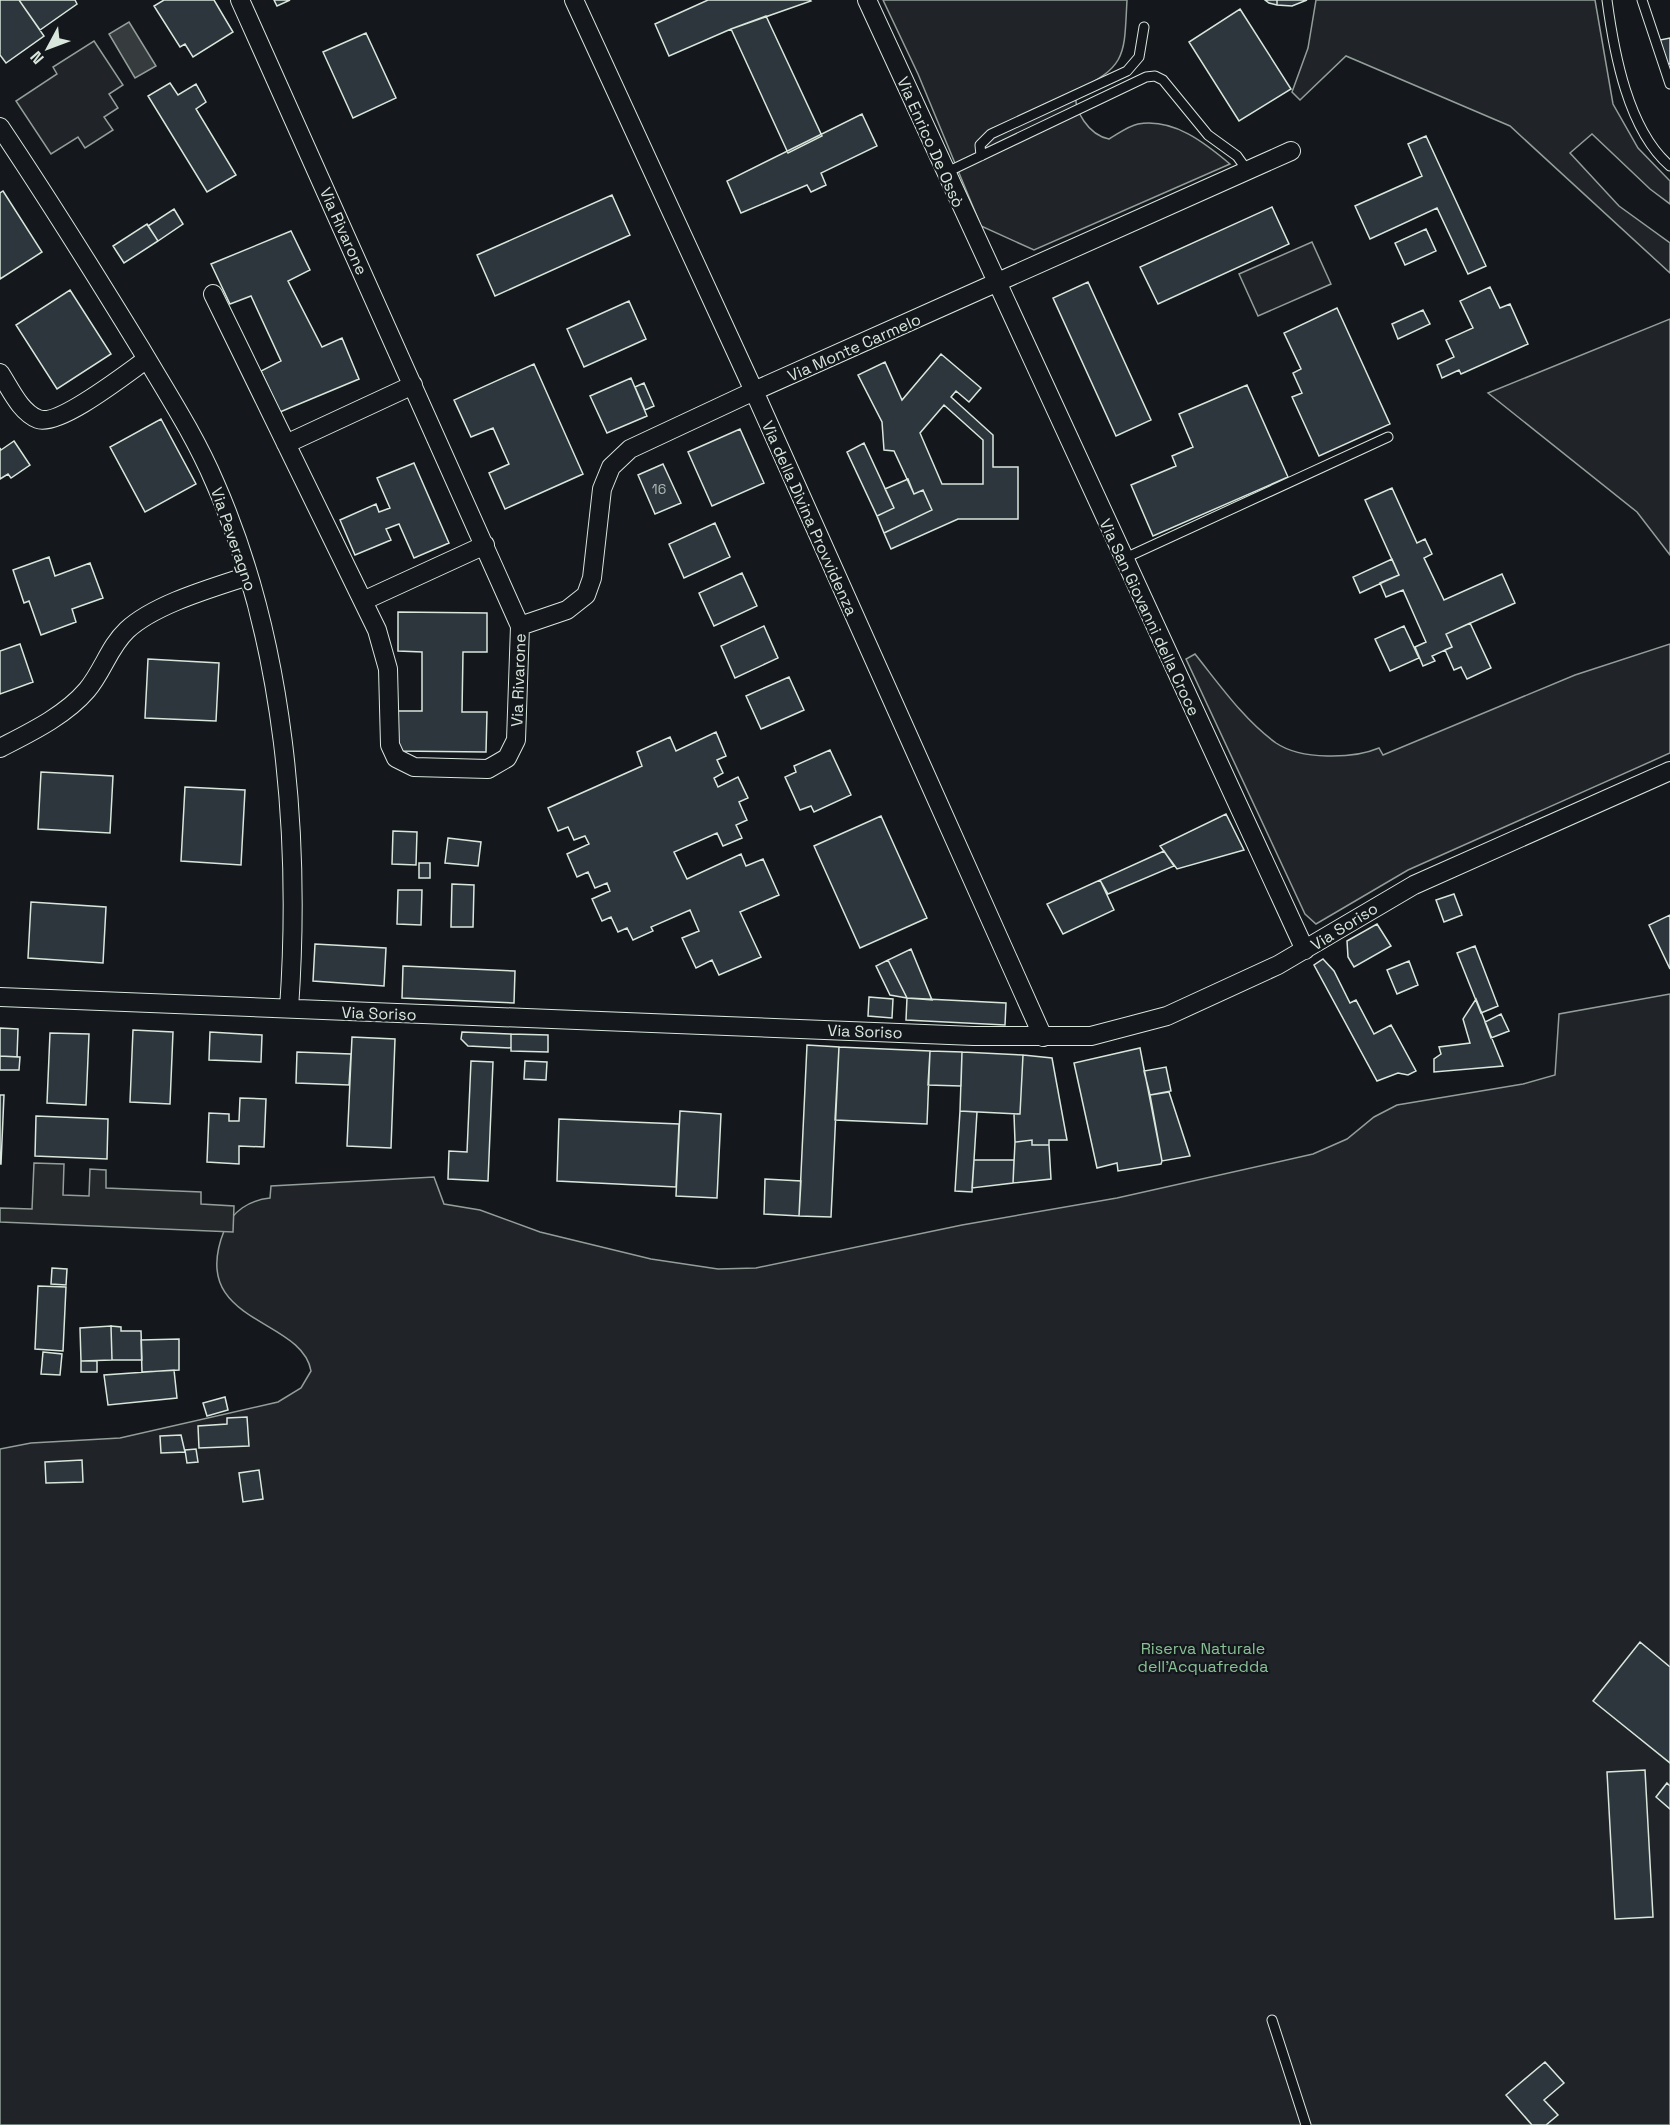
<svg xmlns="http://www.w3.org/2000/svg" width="1670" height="2125" viewBox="0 0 1670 2125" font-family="'Space Grotesk',sans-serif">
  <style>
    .green { fill: #202428; stroke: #939e99; stroke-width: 1.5 }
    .parking { fill: #24282b; stroke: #939e99; stroke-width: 1.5 }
    .water { fill: #363b3e; stroke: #939e99; stroke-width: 1.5 }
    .building { fill: #2c363c; stroke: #d8e6dc; stroke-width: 1.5; fill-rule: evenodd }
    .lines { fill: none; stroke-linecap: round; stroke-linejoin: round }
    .service-casing { stroke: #d8e6dc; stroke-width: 11 }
    .minor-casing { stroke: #d8e6dc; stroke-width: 20 }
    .service { stroke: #14181c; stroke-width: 9 }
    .minor { stroke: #14181c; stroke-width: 18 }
    .labels { text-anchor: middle; stroke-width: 4.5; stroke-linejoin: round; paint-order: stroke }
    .number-label { font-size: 14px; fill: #adbab4 }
    .street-label { font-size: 16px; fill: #d8e6dc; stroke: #14181c }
    .park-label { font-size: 16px; fill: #8ac095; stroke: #14181c }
  </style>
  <rect width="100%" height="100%" fill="#14181c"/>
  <path class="green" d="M883 0H1127C1124 54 1128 66 1076 91 1073 111 1089 135 1109 139 1118 134 1128 126 1138 124 1174 118 1205 143 1230 164L1034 250 981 226 918 74Z
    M1316 0H1595L1613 104 1638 148 1670 181V204L1650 189 1592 134 1570 153 1619 206 1670 243V273L1510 126 1346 56 1300 100 1292 92 1308 48Z
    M94 41 123 85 109 94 118 108 104 117 113 130 85 148 78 137 51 154 16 101 57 74 53 67Z
    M1312 242 1331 284 1258 316 1239 274Z
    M1670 319V555L1637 512 1488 393Z
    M1670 644V753L1408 870 1316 924 1305 914 1186 659 1195 654C1219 684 1244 720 1276 743 1301 760 1353 759 1379 748L1383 755 1575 675Z
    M1670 994V2125H0V1449L31 1443 120 1438 278 1402 301 1388 311 1371C302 1317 187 1324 224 1231 232 1211 250 1200 270 1198L271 1186 434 1177 444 1204 480 1210 540 1232 651 1259 718 1269 756 1268 962 1225 1117 1198 1313 1154 1347 1139 1374 1117 1397 1105 1523 1084 1555 1075 1559 1014Z"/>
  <path class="parking" d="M34 1163 64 1164 63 1195 89 1196 90 1169 106 1170V1188L201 1192V1204L234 1206 233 1232 0 1222V1208L32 1209Z"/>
  <path class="water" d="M129 22 156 66 135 78 109 34Z"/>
  <path class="building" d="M0 0H19L44 36 6 63 0 55Z
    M19 0H75L77 4 40 30Z
    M164 0H214L233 32 193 57 185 44 180 47 154 6Z
    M274 0H290L277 6Z
    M708 0H810L811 1 731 29 669 56 655 24Z
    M1265 0H1277V5L1269 3Z
    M1277 0H1307L1292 6 1277 5Z
    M1240 9 1291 89 1239 121 1189 42Z
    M766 16 822 136 788 153 731 29Z
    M366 33 396 98 353 118 323 52Z
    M1670 38V64H1667L1660 40Z
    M170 83 178 95 196 84 206 102 196 109 236 175 207 192 148 96Z
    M862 114 877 146 821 173 826 185 811 192 807 185 741 213 727 181Z
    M1426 136 1486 266 1468 274 1437 208 1370 239 1355 206 1422 176 1408 144Z
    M3 191 42 252 0 279V193Z
    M612 195 630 235 495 296 477 255Z
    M1272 207 1289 244 1158 304 1140 267Z
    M174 209 183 224 158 241 148 226Z
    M147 224 158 241 124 263 113 246Z
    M1426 229 1436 251 1405 265 1395 243Z
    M291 231 310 270 288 281 322 347 342 338 359 379 280 412 261 371 281 361 251 296 230 304 211 264Z
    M1088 282 1151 420 1116 436 1053 298Z
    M1490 287 1500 308 1510 304 1528 344 1461 374 1459 370 1442 378 1437 365 1454 357 1446 340 1473 328 1460 301Z
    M70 290 111 354 57 389 16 325Z
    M629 301 646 339 584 367 567 329Z
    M1337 308 1390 424 1319 456 1292 397 1302 393 1293 373 1301 369 1284 333Z
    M1423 310 1430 324 1398 339 1392 324Z
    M941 354 981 388 969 402 956 391 951 397 993 435V467H1018V519H958L891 549 884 533 932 510 923 490 914 494 894 451 884 450 882 422 858 375 885 362 902 400ZM944 405 983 440V484H942L920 433Z
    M534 364 583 474 505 509 489 473 509 464 493 428 471 437 454 400Z
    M631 378 647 416 607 433 590 396Z
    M644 383 654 406 645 410 635 387Z
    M1247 385 1288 477 1153 536 1131 485 1176 466 1172 456 1193 447 1179 414Z
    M161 419 196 484 145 512 110 447Z
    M740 429 764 483 712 506 688 452Z
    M14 441 30 465 11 478 8 474 0 479V448L1 450Z
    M864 443 894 508 877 516 847 452Z
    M414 463 449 543 414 558 399 524 386 529 391 540 355 555 340 520 376 504 379 512 390 508 377 478Z
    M663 464 681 503 655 514 638 475Z
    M908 479 914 494 923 490 932 510 884 533 877 516 894 508 885 489Z
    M1392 488 1417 543 1425 539 1432 554 1424 558 1444 600 1502 574 1515 603 1446 634 1452 647 1432 656 1435 661 1423 666 1415 647 1426 642 1403 590 1386 597 1380 583 1399 575 1365 500Z
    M715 523 730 557 684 578 669 544Z
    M49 557 55 576 90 563 103 598 72 609 76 622 41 635 29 601 24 603 13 570Z
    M1392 559 1399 575 1360 593 1353 577Z
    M742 573 757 606 714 626 699 593Z
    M398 612 487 613V652H463L462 712H487L486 752 397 751V711H422V652L398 651Z
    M1470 623 1491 668 1467 679 1461 667 1454 670 1445 650 1452 647 1446 634Z
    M764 626 778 658 735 678 721 646Z
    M1404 626 1419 658 1390 671 1375 639Z
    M20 644 33 682 0 694V651Z
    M148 659 219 663 216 721 145 718Z
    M789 677 804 710 761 729 746 696Z
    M716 732 726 756 717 760 723 773 714 778 718 787 738 777 748 798 739 802 747 820 736 825 742 838 723 846 717 833 674 852 687 879 741 854 746 866 763 859 779 895 740 912 761 957 719 975 712 960 696 968 682 938 699 931 690 910 651 927 653 931 633 940 627 928 618 932 611 917 602 921 592 899 610 891 607 883 595 888 588 872 577 877 567 854 589 844 585 836 574 840 568 827 558 831 548 808 642 766 637 752 670 737 676 751Z
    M830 750 851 795 814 812 811 806 800 810 785 777 796 772 794 766Z
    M41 772 113 776 110 833 38 829Z
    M185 787 245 790 241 865 181 861Z
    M1226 814 1244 850 1177 869 1160 846Z
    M881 816 927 918 860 948 814 846Z
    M393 831 417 832 416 865 392 864Z
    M448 838 481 842 478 866 445 863Z
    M1164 851 1174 866 1108 894 1100 880Z
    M419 863H430V878H419Z
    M1100 880 1114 910 1063 934 1047 904Z
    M452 884 474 885 473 927H451Z
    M398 890H422L421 925 397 924Z
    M1454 894 1462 915 1444 922 1436 900Z
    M31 902 106 907 103 963 28 958Z
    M1670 915V969L1649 925Z
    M1377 924 1391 946 1354 967 1348 957 1347 941Z
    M315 944 386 948 384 986 313 981Z
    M1475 946 1498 1006 1481 1013 1457 953Z
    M911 949 932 1000 907 998 888 960Z
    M1323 959 1334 971 1350 1003 1356 1000 1374 1034 1391 1025 1416 1071 1408 1075 1398 1073 1377 1081 1314 965Z
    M888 960 907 998 890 995 876 966Z
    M1409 961 1418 985 1397 994 1387 970Z
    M403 966 515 971 514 1003 402 998Z
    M869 997 893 999 892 1018 868 1016Z
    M907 998 1006 1003 1005 1025 906 1020Z
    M1476 999 1503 1066 1434 1072V1059L1441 1054 1439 1047 1470 1043 1463 1019Z
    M1501 1014 1509 1031 1491 1038 1485 1022Z
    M0 1028 18 1029 17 1057 0 1056Z
    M133 1030 173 1032 170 1104 130 1102Z
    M210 1032 262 1035 261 1062 209 1060Z
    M462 1032 511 1034V1048L468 1046 461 1039Z
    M50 1033 89 1034 86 1105 47 1103Z
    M511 1034 548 1035V1052L511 1051Z
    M352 1037 395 1039 391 1148 347 1146Z
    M807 1045 839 1047 831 1217 799 1216Z
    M839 1047 930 1051 927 1124 835 1120Z
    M1140 1048 1162 1161 1161 1164 1118 1171 1117 1163 1097 1168 1074 1063Z
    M930 1051 962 1052 961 1086 928 1085Z
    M297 1052 351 1054 349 1085 296 1083Z
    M962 1052 1023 1055 1020 1114 960 1111Z
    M1023 1055 1052 1058 1067 1140H1049V1145H1032V1140L1015 1142 1014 1114H1020Z
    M0 1056 20 1057 19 1070H0Z
    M471 1061 493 1062 488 1181 448 1179 449 1151 467 1152Z
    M525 1061 547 1062 546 1080 524 1079Z
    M1166 1067 1171 1091 1150 1095 1144 1071Z
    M1169 1092 1190 1156 1162 1161 1150 1095Z
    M0 1095H4L1 1164H0Z
    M240 1098 266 1099 264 1147 239 1146V1164L207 1162 209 1113 229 1114V1121H239Z
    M680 1111 721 1114 717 1198 676 1196Z
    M960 1111 977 1112 972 1192 955 1191Z
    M36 1116 108 1119 107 1159 35 1156Z
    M559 1119 679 1124 676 1187 557 1181Z
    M1032 1140V1145H1049L1051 1179 1013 1183 1015 1142Z
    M974 1160H1014L1013 1183 972 1188Z
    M765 1179 801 1181 799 1216 764 1214Z
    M52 1268 67 1269 66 1285 51 1284Z
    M38 1286 66 1287 63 1351 35 1349Z
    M111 1326 112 1360 81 1361 80 1328Z
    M111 1326 121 1327V1331H141L142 1360H112Z
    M179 1339V1370L142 1372 141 1340Z
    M43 1352 62 1354 60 1375 41 1374Z
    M81 1361H97V1372H81Z
    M174 1370 177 1398 108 1405 104 1375Z
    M225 1397 228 1410 207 1416 203 1403Z
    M247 1417 249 1446 199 1448 198 1426 227 1424V1418Z
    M181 1435 185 1452 161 1453 160 1436Z
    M196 1449 198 1462 187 1463 185 1450Z
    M82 1460 83 1482 46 1483 45 1462Z
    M259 1470 263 1499 243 1502 239 1473Z
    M1640 1642 1670 1667V1763L1593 1701Z
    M1645 1770 1653 1917 1615 1919 1607 1772Z
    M1667 1783 1670 1786V1809L1656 1797Z
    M1545 2062 1564 2083 1544 2100 1558 2115 1546 2125H1532L1506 2095Z"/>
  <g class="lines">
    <g class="service-casing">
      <path id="service" d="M1607 0C1614 53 1628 130 1670 166
        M1642 0 1670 84
        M981 156 980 145 991 134 1127 71 1139 57 1144 27
        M945 173 1146 77 1155 76 1163 80 1208 135 1237 156 1247 170
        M1123 559 1388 437
        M1272 2020 1306 2125"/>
    </g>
    <g class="minor-casing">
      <path id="minor" d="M574 0 754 391 1043 1037
        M867 0 1305 950
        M0 127C49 200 95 274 141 349 167 393 195 436 215 483 285 642 301 837 289 1009
        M213 294 377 630 388 669 390 745 396 758 414 767 488 769 507 758 516 740 520 626 240 0
        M0 373C10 388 20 412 38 419 59 427 127 373 147 359
        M286 444 413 385
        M363 601 485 545
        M520 626 567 610 586 595 592 578 602 489 611 467 630 449 754 391 1291 151
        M0 748C29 733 65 716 87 690 103 671 109 647 127 630 155 604 212 588 248 576
        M0 997 974 1036H1091L1167 1016 1278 965 1414 885 1670 771"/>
    </g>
    <use href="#service" class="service"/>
    <use href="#minor" class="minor"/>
  </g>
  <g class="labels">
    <g class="number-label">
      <text x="659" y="494">16</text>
    </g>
    <g class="street-label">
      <text transform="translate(931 142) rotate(66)" y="6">Via Enrico De Ossò</text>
      <text transform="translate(344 231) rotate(66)" y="6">Via Rivarone</text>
      <text transform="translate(854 347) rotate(-24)" y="6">Via Monte Carmelo</text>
      <text transform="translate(810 518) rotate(66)" y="6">Via della Divina Provvidenza</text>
      <text transform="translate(234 539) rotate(71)" y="6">Via Peveragno</text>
      <text transform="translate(1150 617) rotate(65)" y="6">Via San Giovanni della Croce</text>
      <text transform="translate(518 680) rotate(-88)" y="6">Via Rivarone</text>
      <text transform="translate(1344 926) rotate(-32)" y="6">Via Soriso</text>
      <text transform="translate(379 1013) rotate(2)" y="6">Via Soriso</text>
      <text transform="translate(865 1031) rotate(2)" y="6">Via Soriso</text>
    </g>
    <g class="park-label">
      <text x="1203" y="1654">Riserva Naturale<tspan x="1203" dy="18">dell'Acquafredda</tspan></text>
    </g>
  </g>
  <g transform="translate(48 48) rotate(229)" stroke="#14181c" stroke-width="4.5" paint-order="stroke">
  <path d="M0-4.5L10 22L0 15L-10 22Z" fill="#d8e6dc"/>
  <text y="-9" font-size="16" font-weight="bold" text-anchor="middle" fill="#d8e6dc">N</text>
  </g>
</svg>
